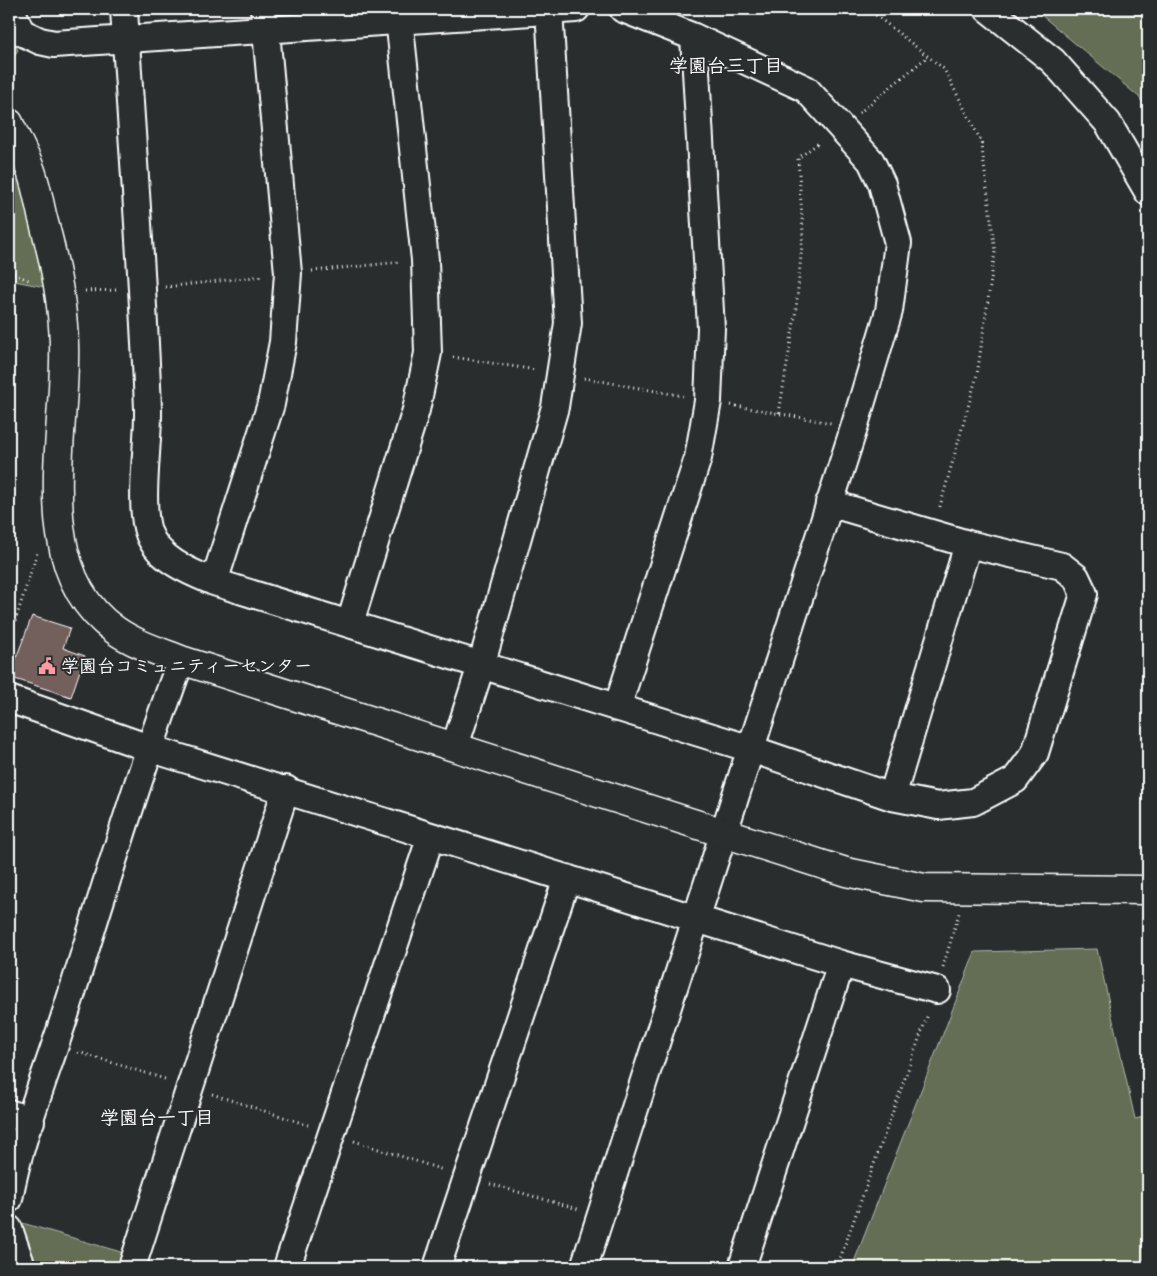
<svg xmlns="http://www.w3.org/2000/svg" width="1157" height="1276" viewBox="0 0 1157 1276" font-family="'Comic Neue','Klee One',sans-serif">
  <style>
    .green { fill: #646e55; stroke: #b2b6aa }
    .building { fill: #73615d; stroke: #fff }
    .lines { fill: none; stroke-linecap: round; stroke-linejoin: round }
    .street-casing { stroke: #fff; stroke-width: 30 }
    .secondary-casing { stroke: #fff; stroke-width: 31 }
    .path { stroke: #fff; stroke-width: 3; stroke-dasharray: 1 4; stroke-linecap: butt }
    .street { stroke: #2a2d2e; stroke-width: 26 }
    .secondary { stroke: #2a2d2e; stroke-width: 28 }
    .labels { text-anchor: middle; stroke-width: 4; stroke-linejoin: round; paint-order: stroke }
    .poi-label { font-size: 18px; font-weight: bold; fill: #fff; stroke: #2a2d2e; text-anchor: start }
    .neighbourhood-label { font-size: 19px; font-weight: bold; fill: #fff; stroke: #2a2d2e }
  </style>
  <rect width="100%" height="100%" fill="#2a2d2e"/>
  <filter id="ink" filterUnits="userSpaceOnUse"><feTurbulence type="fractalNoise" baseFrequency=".02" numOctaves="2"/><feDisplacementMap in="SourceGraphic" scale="10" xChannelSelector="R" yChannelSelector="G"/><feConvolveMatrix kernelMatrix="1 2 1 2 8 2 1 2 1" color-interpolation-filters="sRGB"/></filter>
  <g filter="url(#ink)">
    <path class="green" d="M1034 9H1148V111L1139 97Z
      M9 31 18 50 9 63Z
      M9 150 28 205 45 287 9 280Z
      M1097 949 1135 1119 1148 1116V1267H852L975 952Z
      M19 1222 124 1253 120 1267H36L29 1253Z"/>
    <path class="building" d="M32 616 70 628 63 648 85 656 71 697 9 677Z"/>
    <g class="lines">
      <g class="street-casing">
        <path id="street" d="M11 9 21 32 40 41 54 44 576 9
          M124 9C132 142 143 276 148 409 149 442 138 507 149 534 159 560 190 572 214 582L751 749 892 797 938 806 973 802 1015 780 1035 753 1084 594 1076 577 1062 566 968 544 829 503
          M988 9 1053 61 1108 123 1148 192
          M214 582 271 404 283 342 288 273 264 9
          M350 623 416 410 428 353 425 260 398 9
          M9 699 149 748 841 964 937 990
          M617 708 698 458 708 401 711 328 694 37
          M455 746 481 666 555 407 568 323 549 9
          M892 797 968 544
          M9 1113 31 1121
          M9 1199C20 1137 47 1073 66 1012 103 894 138 776 181 660
          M9 1229 22 1267
          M132 1267 286 789
          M287 1267 431 836
          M437 1267 567 878
          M584 1267 854 428 889 311 898 243 882 184 871 161 806 89 694 37 623 9
          M742 1267 841 964"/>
      </g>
      <g class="secondary-casing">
        <path id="secondary" d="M9 123C16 139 25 155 31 171 36 185 39 201 42 215 54 258 63 301 64 345 67 435 28 569 115 630 135 644 158 651 181 660L846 872 924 888 1148 890"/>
      </g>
      <path class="path" d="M868 9 944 69 981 141 995 252 977 375 939 510
        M859 113 927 57
        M312 271 400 262
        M9 272 31 281
        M165 287 263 276
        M85 291 119 290
        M453 357 536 370
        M584 378 683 396
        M731 405 831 423
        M779 413 796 310 803 233 798 158 820 142
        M9 640 38 550
        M943 967 959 913
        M78 1052 168 1080
        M212 1094 308 1125
        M354 1141 443 1170
        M490 1184 578 1209
        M837 1267 928 1014"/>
      <use href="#street" class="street"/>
      <use href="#secondary" class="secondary"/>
    </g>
  </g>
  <defs>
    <g id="civic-bare" transform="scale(1.35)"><path d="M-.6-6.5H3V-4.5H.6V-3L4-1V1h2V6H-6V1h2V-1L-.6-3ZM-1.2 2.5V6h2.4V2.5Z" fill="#ff9aa2" stroke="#2a2d2e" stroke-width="2.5" paint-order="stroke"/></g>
  </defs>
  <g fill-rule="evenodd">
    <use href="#civic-bare" x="47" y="666"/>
  </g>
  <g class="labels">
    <g class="poi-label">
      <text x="61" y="672">学園台コミュニティーセンター</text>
    </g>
    <g class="neighbourhood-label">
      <text x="726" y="72">学園台三丁目</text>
      <text x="157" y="1124">学園台一丁目</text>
    </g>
  </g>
  <rect width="1157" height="1276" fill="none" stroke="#2a2d2e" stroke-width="30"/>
  <rect x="15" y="15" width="1127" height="1246" fill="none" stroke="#fff" stroke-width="2" filter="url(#ink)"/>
</svg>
